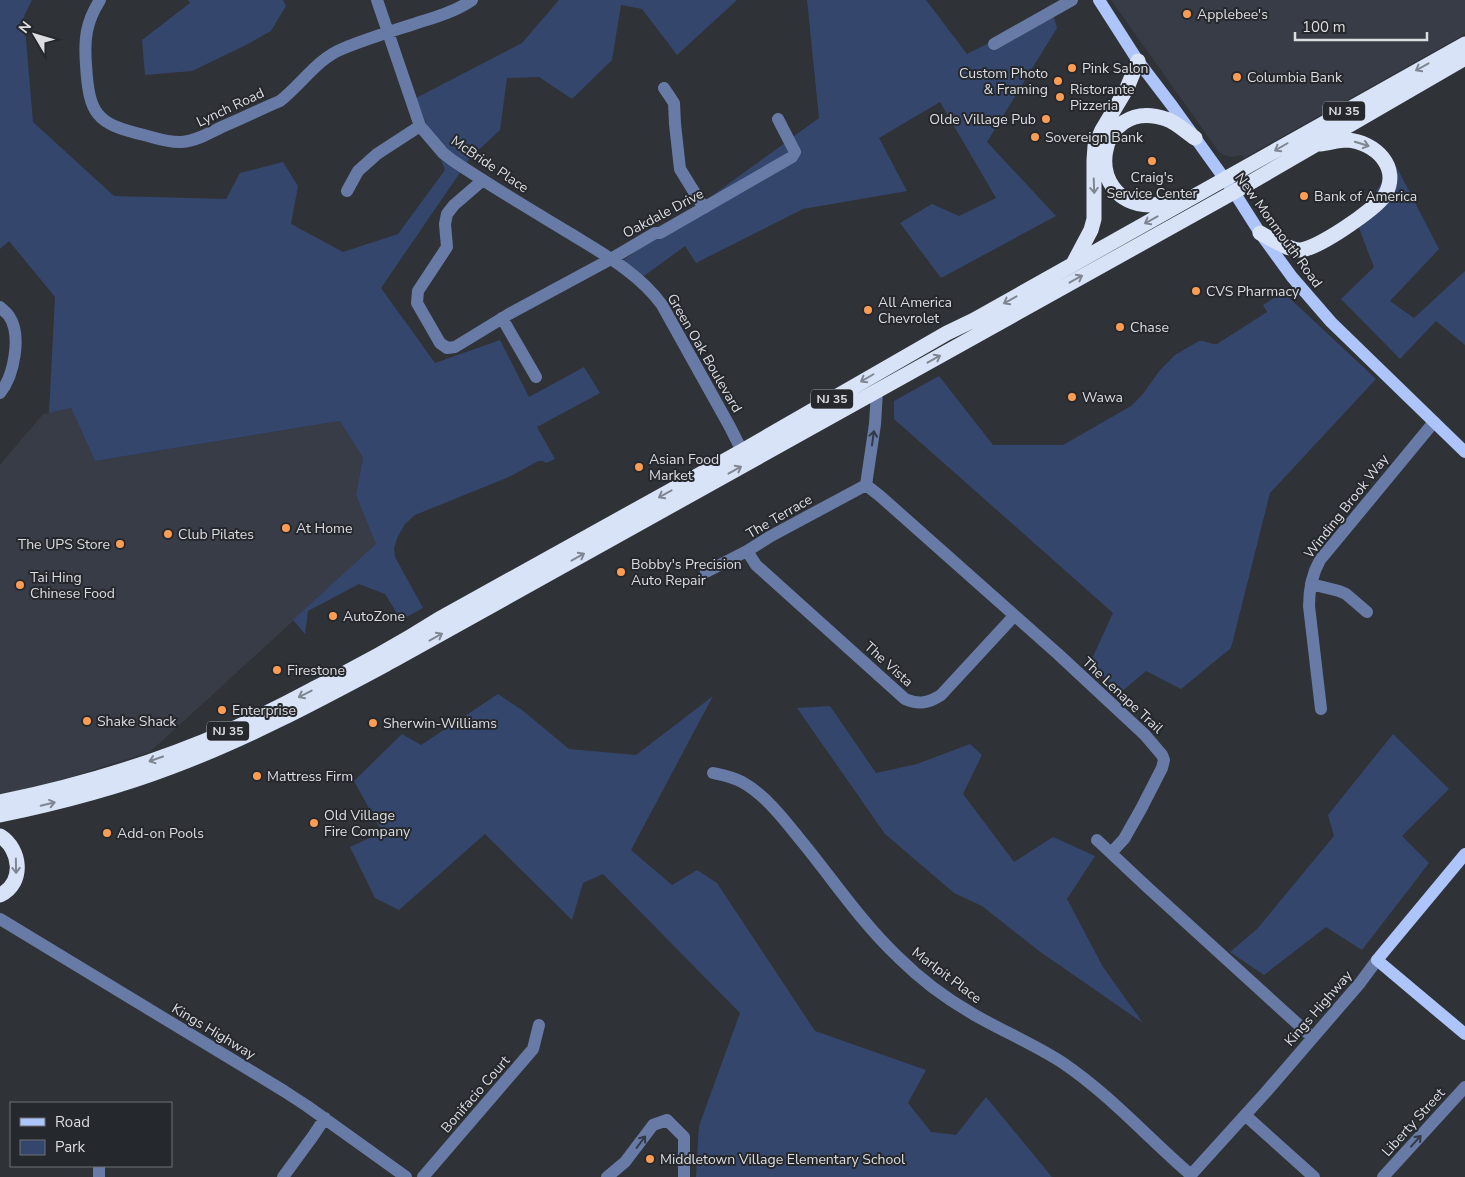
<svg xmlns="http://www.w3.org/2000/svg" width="1465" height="1177" viewBox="0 0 1465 1177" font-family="'Nunito Sans',sans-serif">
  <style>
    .built { fill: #373c46 }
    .green { fill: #35466d }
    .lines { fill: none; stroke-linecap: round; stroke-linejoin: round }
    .minor { stroke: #687ba6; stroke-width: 12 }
    .major { stroke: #adc5fa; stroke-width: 12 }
    .highway { stroke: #d9e3f8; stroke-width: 15 }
    .oneway { stroke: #7f8692 }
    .oneway2 { stroke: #323945 }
    .poi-dot { fill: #fd9d54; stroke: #25282d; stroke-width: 2 }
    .labels { text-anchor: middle; stroke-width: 4; stroke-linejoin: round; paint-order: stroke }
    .shield { fill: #25282d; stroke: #a5a7ab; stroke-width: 1 }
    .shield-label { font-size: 12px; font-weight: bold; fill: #dcdde1 }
    .poi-label { font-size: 14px; fill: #dcdde1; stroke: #25282d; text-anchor: start }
    .street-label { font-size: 14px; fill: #dcdde1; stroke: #25282d }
  </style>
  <rect width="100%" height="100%" fill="#2f3237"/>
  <path class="built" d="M1111 0H1465V34L1244 158 1242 155 1232 157 1224 155 1219 152Z
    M71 408 95 461 340 421 363 458 356 495 377 544 150 752 49 784 0 795V465L43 414Z"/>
  <path class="green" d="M0 0H32L24 16 33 122 114 196 226 199 240 173 283 162 298 186 291 224 343 252 398 234 445 170 416 98 522 43 559 0H737L677 55 642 9 621 5 612 60 572 99 539 77 507 78 500 130 470 158 381 288 435 363 500 340 529 397 584 367 600 393 537 427 555 459 546 463 543 461H538L509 477 415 515 405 524 398 536 394 548 395 557 423 608 401 620 385 594 359 584 308 611 305 634 293 620 376 544 356 495 363 458 340 421 95 461 71 408 49 413 55 297 9 241 0 249Z
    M188 0H283L286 6 271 31 246 45 192 71 145 75 142 40 190 3Z
    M807 0H926L967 54 1052 11 1057 28 987 142 1056 216 941 278 900 223 932 204 959 216 996 198 940 102 879 138 907 191 803 209 696 263 685 246 644 276 621 262 819 118Z
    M1394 162 1439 249 1390 301 1414 318 1465 271V345L1436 321 1400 359 1341 299 1374 267 1357 223Z
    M1283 292 1376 379 1270 493 1231 648 1181 689 1146 671 1120 693 1090 663 1113 613 894 419V401L939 376 993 445H1063L1131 406 1143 394 1160 370 1175 355 1199 341H1203L1213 344H1217L1267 312 1263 305Z
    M498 694 522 710 569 749 636 755 713 696 631 850 672 885 697 870 717 883 815 1031 926 1070 908 1103 931 1132 956 1135 986 1097 1052 1177H696L699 1126 740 1013 603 874 583 883 572 920 485 834 399 910 375 898 350 847 382 832 354 781 402 734 421 745Z
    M830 706 876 773 917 764 970 744 982 755 963 794 1014 862 1053 837 1095 856 1067 899 1103 967 1143 1023 1039 951 982 906 954 893 885 834 797 708Z
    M1393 734 1449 789 1402 836 1429 863 1362 950 1326 927 1264 975 1230 952 1257 929 1334 836 1328 815Z"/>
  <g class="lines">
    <path class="minor" d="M100 0C86 22 84 39 86 65 89 114 96 124 144 135 156 138 169 143 182 142 197 141 211 132 224 126 243 118 261 109 280 101 301 85 317 59 342 49 368 38 396 30 423 21 440 16 458 10 472 0
      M377 0 420 126 443 153 452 160C489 185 528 208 566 231 600 252 638 272 662 305L730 427 742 451
      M994 44 1072 0
      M664 88 674 103 675 124 680 169 704 208
      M483 180 454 205 447 214 445 224 447 247 418 291 417 303 440 343 447 348 455 347 509 314 611 259 655 233H660L792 157 795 152 778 119
      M347 191 358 171 377 154 420 126
      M0 307C3 310 7 313 9 316 22 335 14 376 0 393
      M502 318 536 377
      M866 485 880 496 1058 654 1145 735 1162 755 1164 760 1162 768 1141 809 1124 839 1111 853
      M866 485 875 424 877 391
      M747 551 756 565 905 699C919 705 929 703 941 695L1014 616
      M706 572 747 551 771 536 866 485
      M1311 584 1339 591 1346 594 1367 612
      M1321 709 1309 606C1309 589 1312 574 1320 560L1434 422
      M713 773C722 775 733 777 742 782 766 795 786 822 803 843 834 881 862 923 898 957 920 979 945 998 973 1014 1002 1031 1034 1044 1063 1063 1110 1095 1148 1138 1191 1175
      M1097 840 1146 886 1312 1037
      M0 919 284 1091 307 1106 406 1177
      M1245 1115 1314 1177
      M99 1177V1166
      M283 1177 313 1136 325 1118
      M423 1177 533 1049 539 1025
      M607 1177 625 1162 653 1125 667 1120 684 1137V1177
      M1189 1177 1266 1092 1360 983 1377 960
      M1383 1177 1465 1087"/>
    <path class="major" d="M1099 0 1138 61 1173 107 1234 192 1260 233 1292 277 1331 322 1465 452
      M1465 854 1377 960 1465 1034"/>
    <path class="highway" d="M1177 201C1169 202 1159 205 1150 205 1080 203 1096 95 1166 119 1176 122 1186 132 1195 138
      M1260 233C1272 239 1286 249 1299 250 1315 251 1376 209 1385 195 1401 167 1375 142 1347 140 1339 140 1329 143 1320 144
      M1073 264 1091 230 1094 219V160L1095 146 1102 130 1127 88 1138 61
      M0 802C78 786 155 763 228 731 257 718 285 704 313 689 356 668 398 645 439 619L742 451 947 333 974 320 1465 44
      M0 815C58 803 116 788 171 767 249 738 321 699 394 660L1234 192 1465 58
      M0 836C21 849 25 883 0 895"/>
  </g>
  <defs><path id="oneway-shaft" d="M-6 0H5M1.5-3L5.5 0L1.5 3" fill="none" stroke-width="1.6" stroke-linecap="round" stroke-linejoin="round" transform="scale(1.25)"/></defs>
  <g class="oneway">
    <use href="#oneway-shaft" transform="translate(1422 67) rotate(151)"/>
    <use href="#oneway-shaft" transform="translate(1362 144) rotate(17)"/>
    <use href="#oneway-shaft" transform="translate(1281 147) rotate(150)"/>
    <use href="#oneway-shaft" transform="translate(1094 186) rotate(88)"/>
    <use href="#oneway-shaft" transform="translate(1151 220) rotate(151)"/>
    <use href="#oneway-shaft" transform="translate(1076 279) rotate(-29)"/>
    <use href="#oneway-shaft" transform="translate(1010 300) rotate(151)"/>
    <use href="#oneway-shaft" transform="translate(934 359) rotate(-29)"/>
    <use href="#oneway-shaft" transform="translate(867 378) rotate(150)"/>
    <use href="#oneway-shaft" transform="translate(735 470) rotate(-29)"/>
    <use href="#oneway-shaft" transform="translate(665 494) rotate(151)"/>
    <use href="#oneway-shaft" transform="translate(578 557) rotate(-29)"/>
    <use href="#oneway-shaft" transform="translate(436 637) rotate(-29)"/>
    <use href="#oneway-shaft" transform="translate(305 694) rotate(153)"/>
    <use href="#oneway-shaft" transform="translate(156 759) rotate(161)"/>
    <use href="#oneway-shaft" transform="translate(48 804) rotate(-13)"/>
    <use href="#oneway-shaft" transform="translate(16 866) rotate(89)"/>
  </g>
  <g class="oneway2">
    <use href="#oneway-shaft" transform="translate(873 438) rotate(-82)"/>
    <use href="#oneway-shaft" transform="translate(1416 1141) rotate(-48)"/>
    <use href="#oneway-shaft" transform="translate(641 1142) rotate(-53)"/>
  </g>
  <g class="poi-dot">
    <circle cx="1187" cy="14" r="5"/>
    <circle cx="1072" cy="68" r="5"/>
    <circle cx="1237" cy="77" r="5"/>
    <circle cx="1058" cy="81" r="5"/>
    <circle cx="1060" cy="97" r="5"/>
    <circle cx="1046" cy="119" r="5"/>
    <circle cx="1035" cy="137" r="5"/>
    <circle cx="1152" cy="161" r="5"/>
    <circle cx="1304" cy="196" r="5"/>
    <circle cx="1196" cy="291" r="5"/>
    <circle cx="868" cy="310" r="5"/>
    <circle cx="1120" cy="327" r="5"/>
    <circle cx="1072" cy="397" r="5"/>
    <circle cx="639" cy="467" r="5"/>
    <circle cx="286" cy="528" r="5"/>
    <circle cx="168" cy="534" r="5"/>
    <circle cx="120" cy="544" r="5"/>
    <circle cx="621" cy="572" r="5"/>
    <circle cx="20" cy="585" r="5"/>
    <circle cx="333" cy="616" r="5"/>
    <circle cx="277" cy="670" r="5"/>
    <circle cx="222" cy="710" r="5"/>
    <circle cx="87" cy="721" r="5"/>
    <circle cx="373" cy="723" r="5"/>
    <circle cx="257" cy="776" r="5"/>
    <circle cx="314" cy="823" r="5"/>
    <circle cx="107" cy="833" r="5"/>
    <circle cx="650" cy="1159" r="5"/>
  </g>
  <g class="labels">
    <g class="shield">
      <rect x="1323" y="101.5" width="42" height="19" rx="4"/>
      <rect x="811" y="389.5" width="42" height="19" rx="4"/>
      <rect x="207" y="721.5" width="42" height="19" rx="4"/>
    </g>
    <g class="shield-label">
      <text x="1344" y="115">NJ 35</text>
      <text x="832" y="403">NJ 35</text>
      <text x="228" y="735">NJ 35</text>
    </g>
    <g class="poi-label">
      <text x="1197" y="19">Applebee's</text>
      <text x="1082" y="73">Pink Salon</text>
      <text x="1048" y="78" text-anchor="end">Custom Photo<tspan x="1048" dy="16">&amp; Framing</tspan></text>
      <text x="1247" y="82">Columbia Bank</text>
      <text x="1070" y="94">Ristorante<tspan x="1070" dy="16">Pizzeria</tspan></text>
      <text x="1036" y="124" text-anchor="end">Olde Village Pub</text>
      <text x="1045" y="142">Sovereign Bank</text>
      <text x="1152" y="182" text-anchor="middle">Craig's<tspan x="1152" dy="16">Service Center</tspan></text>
      <text x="1314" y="201">Bank of America</text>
      <text x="1206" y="296">CVS Pharmacy</text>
      <text x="878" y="307">All America<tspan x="878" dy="16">Chevrolet</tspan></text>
      <text x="1130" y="332">Chase</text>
      <text x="1082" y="402">Wawa</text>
      <text x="649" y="464">Asian Food<tspan x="649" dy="16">Market</tspan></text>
      <text x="296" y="533">At Home</text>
      <text x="178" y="539">Club Pilates</text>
      <text x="110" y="549" text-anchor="end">The UPS Store</text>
      <text x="631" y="569">Bobby's Precision<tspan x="631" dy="16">Auto Repair</tspan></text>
      <text x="30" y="582">Tai Hing<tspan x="30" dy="16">Chinese Food</tspan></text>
      <text x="343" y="621">AutoZone</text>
      <text x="287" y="675">Firestone</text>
      <text x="232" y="715">Enterprise</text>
      <text x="97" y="726">Shake Shack</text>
      <text x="383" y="728">Sherwin-Williams</text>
      <text x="267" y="781">Mattress Firm</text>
      <text x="324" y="820">Old Village<tspan x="324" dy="16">Fire Company</tspan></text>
      <text x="117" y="838">Add-on Pools</text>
      <text x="660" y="1164">Middletown Village Elementary School</text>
    </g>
    <g class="street-label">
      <text transform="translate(230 107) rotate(-25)" y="5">Lynch Road</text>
      <text transform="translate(490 164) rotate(34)" y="5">McBride Place</text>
      <text transform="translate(663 213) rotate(-28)" y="5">Oakdale Drive</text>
      <text transform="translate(1279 230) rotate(54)" y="5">New Monmouth Road</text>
      <text transform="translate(705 353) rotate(60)" y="5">Green Oak Boulevard</text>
      <text transform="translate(1346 506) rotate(-52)" y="5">Winding Brook Way</text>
      <text transform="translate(779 516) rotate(-30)" y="5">The Terrace</text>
      <text transform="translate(889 664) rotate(42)" y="5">The Vista</text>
      <text transform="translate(1123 695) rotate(43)" y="5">The Lenape Trail</text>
      <text transform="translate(947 975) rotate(37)" y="5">Marlpit Place</text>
      <text transform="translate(1318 1008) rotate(-49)" y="5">Kings Highway</text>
      <text transform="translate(214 1031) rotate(31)" y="5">Kings Highway</text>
      <text transform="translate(475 1094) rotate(-49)" y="5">Bonifacio Court</text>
      <text transform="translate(1413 1122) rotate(-48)" y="5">Liberty Street</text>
    </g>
  </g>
  <rect x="10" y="1102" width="162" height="65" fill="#25282d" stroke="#6e7075"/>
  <rect x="20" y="1118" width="25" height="8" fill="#adc5fa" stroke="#6e7075"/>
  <text x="55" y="1127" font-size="15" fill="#dcdde1">Road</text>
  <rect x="20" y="1140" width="25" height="15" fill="#35466d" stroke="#6e7075"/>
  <text x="55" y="1152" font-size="15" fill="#dcdde1">Park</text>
  <g transform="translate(35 35) rotate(308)" stroke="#25282d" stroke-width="4" paint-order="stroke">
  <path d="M0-4L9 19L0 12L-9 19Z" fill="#dcdde1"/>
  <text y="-8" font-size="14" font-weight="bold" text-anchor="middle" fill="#dcdde1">N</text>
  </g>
  <path d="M1295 32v8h132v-8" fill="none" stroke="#dcdde1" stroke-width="2.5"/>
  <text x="1302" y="32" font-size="15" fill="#dcdde1" stroke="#25282d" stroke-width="4" paint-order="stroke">100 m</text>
</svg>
